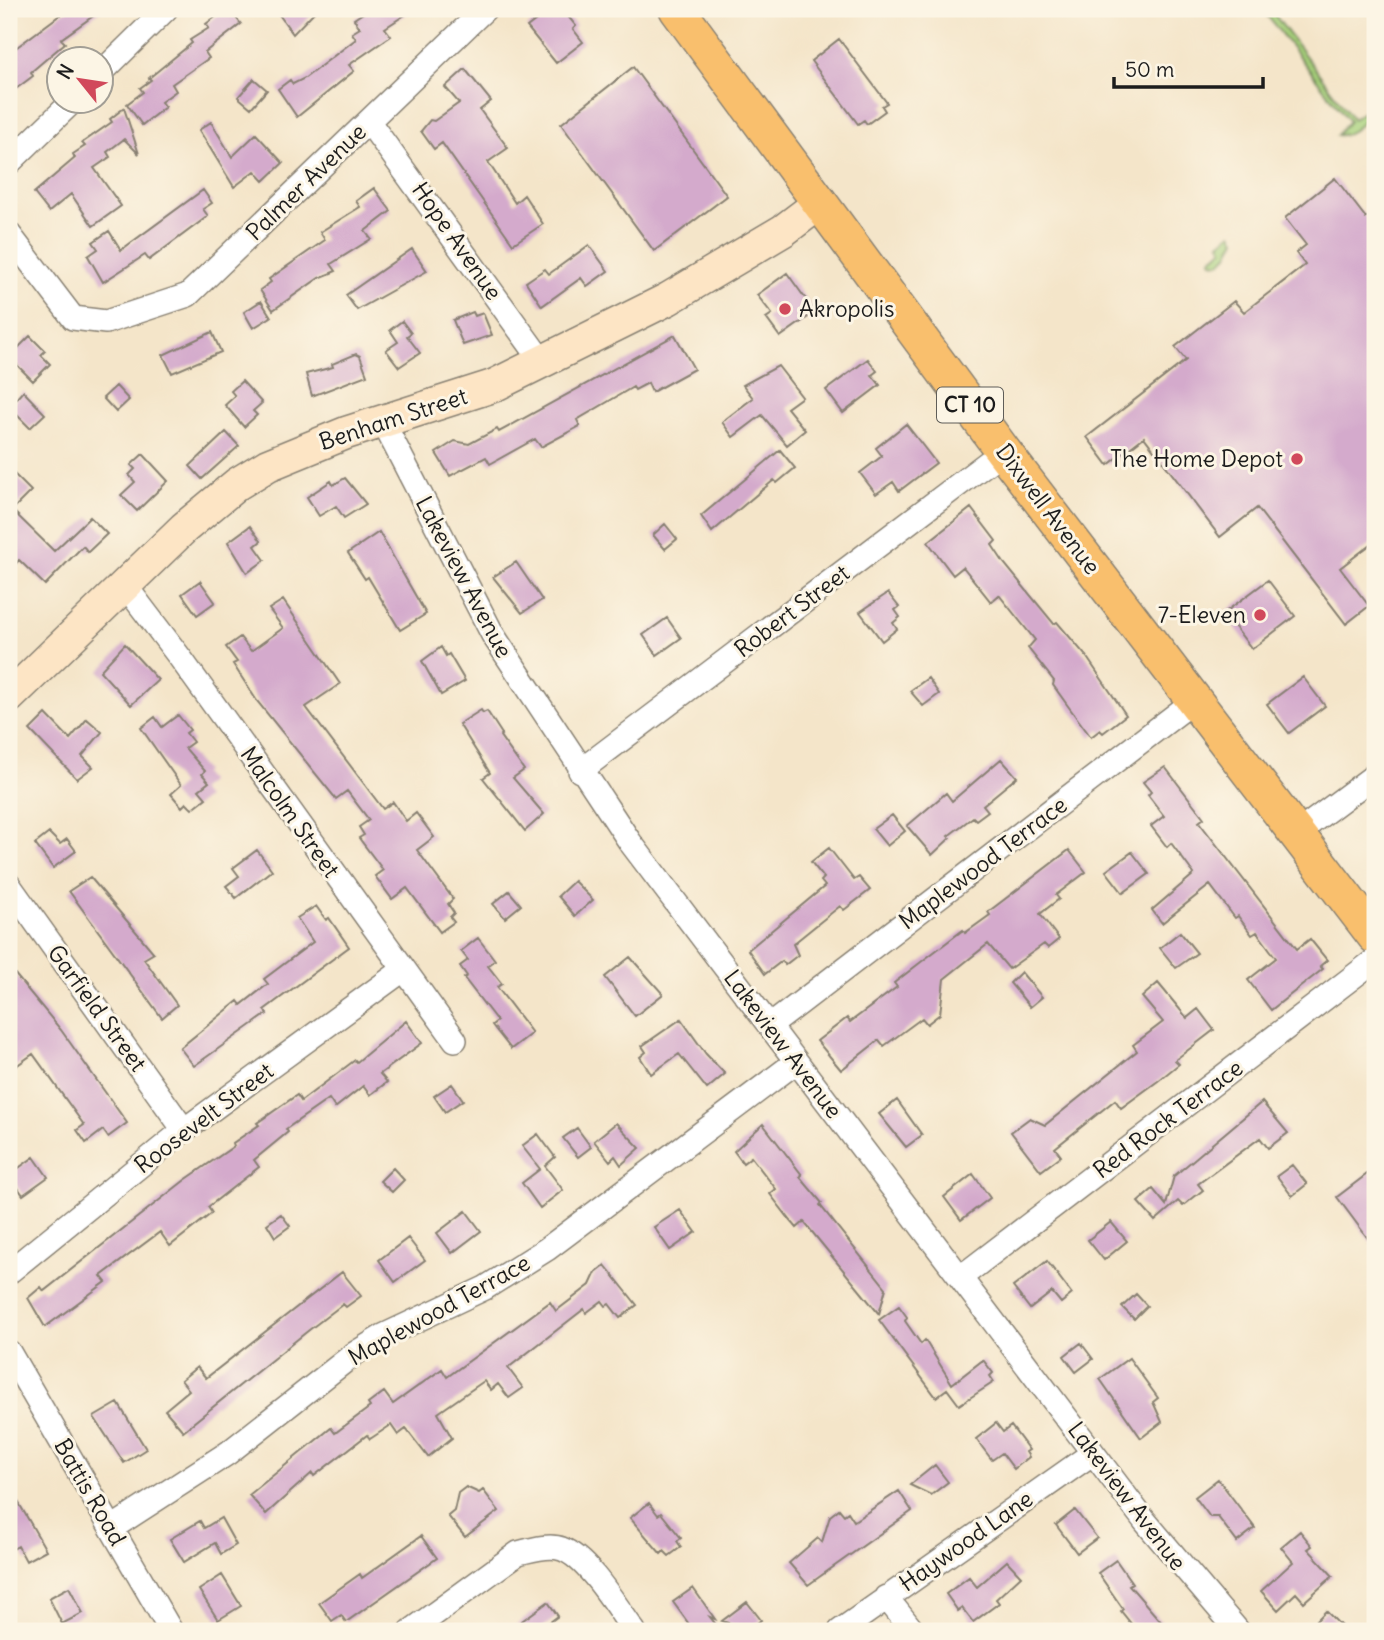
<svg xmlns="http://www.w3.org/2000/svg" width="1384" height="1640" viewBox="0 0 1384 1640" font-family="Delius,sans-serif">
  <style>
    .green { fill: #a9d27d; stroke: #62774c; stroke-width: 2 }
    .building { fill: #d4aacc }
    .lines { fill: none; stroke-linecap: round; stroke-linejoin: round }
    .street-casing { stroke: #888072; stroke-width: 26 }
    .secondary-casing { stroke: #888072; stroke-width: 35 }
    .primary-casing { stroke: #888072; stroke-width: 38 }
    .street { stroke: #fff; stroke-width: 23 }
    .secondary { stroke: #fde5c5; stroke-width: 32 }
    .primary { stroke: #f9bf6d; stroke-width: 35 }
    .poi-dot { fill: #d1495b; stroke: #fcf5e5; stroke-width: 2.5 }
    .labels { text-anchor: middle; stroke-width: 6; stroke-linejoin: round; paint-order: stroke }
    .shield { fill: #fcf5e5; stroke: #5f5d58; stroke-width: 2 }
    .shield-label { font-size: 21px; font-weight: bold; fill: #1c1c1c }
    .street-label { font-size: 23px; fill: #1c1c1c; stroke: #fcf5e5 }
    .poi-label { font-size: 23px; fill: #1c1c1c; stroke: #fcf5e5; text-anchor: end }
  </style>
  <rect width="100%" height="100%" fill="#fcf5e5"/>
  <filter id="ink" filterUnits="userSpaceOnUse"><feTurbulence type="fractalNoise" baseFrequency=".0143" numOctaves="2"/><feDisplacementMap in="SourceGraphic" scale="14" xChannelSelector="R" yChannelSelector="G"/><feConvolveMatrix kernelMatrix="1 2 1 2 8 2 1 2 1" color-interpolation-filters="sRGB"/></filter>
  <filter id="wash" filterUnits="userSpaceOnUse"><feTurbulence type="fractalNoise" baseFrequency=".00686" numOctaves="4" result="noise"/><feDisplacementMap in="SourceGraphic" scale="28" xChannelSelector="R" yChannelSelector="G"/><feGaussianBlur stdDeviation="1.57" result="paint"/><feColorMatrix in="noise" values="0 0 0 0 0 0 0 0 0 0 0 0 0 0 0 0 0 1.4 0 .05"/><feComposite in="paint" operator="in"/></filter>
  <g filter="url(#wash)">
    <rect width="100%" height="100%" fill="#f4e5c9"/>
    <path class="green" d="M1262 9H1270L1353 119 1366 110 1369 113C1365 123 1348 137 1337 135L1349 121Z
      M1232 233 1236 239 1228 255 1219 263 1212 262 1211 259 1223 249 1220 243Z"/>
    <g id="blocks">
      <path class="building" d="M68 9H103L61 39 65 43 31 72 33 76 9 94V53Z
        M226 9H229L241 24 205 52 209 58 172 84 176 91 161 102 165 107 142 125 127 104 143 92 140 88 151 80 149 78 192 43 190 40 209 28 206 24Z
        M275 9H317L293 34Z
        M369 9H414L385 28 391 36 349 65 354 71 297 117 278 89 290 80 293 84 305 78 356 39 352 33 360 28 354 19Z
        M527 9H562L576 26 573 29 583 42 556 63 527 27 536 20Z
        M839 39 887 103 882 106 885 111 867 124 864 120 858 124 811 61Z
        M633 67 727 196 654 251 561 124Z
        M465 69 491 101 480 110 508 148 488 162 515 203 524 195 543 224 513 244 442 143 434 149 421 131 430 120 434 121 459 103 445 87Z
        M254 79 267 90 251 108 238 97Z
        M124 108 139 154 124 139 107 152 110 157 94 168 121 206 93 226 71 194 49 212 34 193 75 158 73 154 85 146 82 143 112 122 110 119Z
        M211 122 232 157 256 134 283 163 264 181 255 171 234 187 199 130Z
        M1335 178 1366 218 1375 210V541L1340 568 1369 606 1346 624 1257 508 1220 537 1144 437 1108 465 1087 437 1186 360 1175 347 1234 301 1244 312 1305 265 1296 253 1306 245 1285 218Z
        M374 188 391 211 365 231 371 239 331 264 336 271 319 278 273 310 260 290 271 282 269 279 325 240 320 232 360 207 356 201Z
        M203 190 212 203 203 209 208 216 149 260 145 255 103 282 88 256 98 249 93 242 109 231 121 250Z
        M589 245 608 271 587 286 581 278 542 306 526 282 545 269 549 274Z
        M412 249 427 271 357 310 346 295Z
        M787 273 815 312 780 337 766 318 772 314 757 295Z
        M261 301 271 317 253 328 244 312Z
        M473 312 475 316 483 313 492 335 463 345 453 320Z
        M402 321 411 333 407 336 420 353 399 367 386 350 398 342 390 330Z
        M212 332 221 352 172 373 163 355Z
        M675 335 694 369 652 392 648 383 635 390 633 387 577 420 580 426 541 447 535 439 490 464 486 457 450 476 436 453 455 441 469 444 497 429 499 432Z
        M30 336 45 351 41 355 50 364 33 381 9 357Z
        M356 354 360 356 367 375 312 396 306 374 333 367 332 364Z
        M868 359 877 371 872 375 880 385 843 413 826 390Z
        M778 366 802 397 787 408 805 430 787 445 762 415 733 437 722 422 753 398 743 385Z
        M242 381 262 403 253 411 257 415 244 427 225 405 235 396 231 391Z
        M116 386 129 400 116 412 103 398Z
        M23 391 45 414 30 428 9 407Z
        M906 424 936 463 899 491 893 482 876 494 860 473 882 456 876 448Z
        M226 432 239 446 202 479 190 466Z
        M780 450 795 468 777 483 774 480 712 532 701 516Z
        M143 454 168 481 137 511 121 495 135 482 129 475 135 469 131 465Z
        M9 469 31 491 12 510 54 551 90 517 107 534 88 552 83 546 45 585 19 560 9 571Z
        M345 478 366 504 344 518 336 506 319 516 307 497 331 481 333 485Z
        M971 508 996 541 992 545 1004 563 1054 624 1057 622 1086 656 1126 715 1103 733 1100 730 1091 737 1068 706 1053 685 1054 681 1028 648 1035 640 999 595 991 602 963 567 953 575 928 542Z
        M665 524 677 539 665 549 653 535Z
        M250 526 261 541 255 546 265 560 247 573 228 542Z
        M379 532 426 614 400 630 368 577 365 579 348 553Z
        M516 562 542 600 522 613 493 577Z
        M1268 580 1295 616 1252 649 1224 613Z
        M200 581 215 602 197 615 182 594Z
        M888 593 899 607 895 610 900 617 893 623 897 629 882 641 860 612Z
        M283 600 340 684 306 707 383 809 393 802 406 821 416 813 434 837 417 850 453 899 448 904 454 913 450 917 454 922 440 932 407 888 392 899 375 876 383 870 359 838 364 835 359 827 369 820 347 791 336 799 257 701 233 664 237 662 226 647 240 637 251 651 283 628 269 609Z
        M667 618 681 638 657 655 643 635Z
        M125 644 158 680 131 705 100 671Z
        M441 647 446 656 449 654 465 681 441 695 422 661Z
        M1303 677 1325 706 1289 733 1267 704Z
        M928 678 939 694 923 706 910 691Z
        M481 710 483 713 487 711 502 734 500 736 524 770 513 778 544 814 525 831 483 778 490 773 459 724Z
        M46 714 70 739 87 719 102 732 82 756 93 767 77 779 30 730Z
        M178 715 190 730 186 733 193 742 185 748 205 771 202 774 209 782 199 790 206 798 192 809 186 803 182 807 171 794 181 785 141 728 155 717 162 727Z
        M1001 759 1017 777 983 805 988 811 976 820 973 817 948 836 950 838 932 855 907 826 946 793 952 801Z
        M1165 767 1204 818 1199 822 1297 949 1310 939 1327 960 1320 966 1323 969 1271 1010 1248 980 1276 958 1257 932 1252 935 1238 916 1235 918 1210 885 1162 923 1152 910 1194 874 1171 843 1167 847 1151 826 1164 816 1148 795 1151 792 1143 782Z
        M892 815 905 831 887 846 873 829Z
        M49 833 60 844 67 839 76 851 53 868 35 844Z
        M829 848 854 880 859 877 870 890 844 910 840 906 793 944 798 955 785 965 782 961 765 974 748 950 825 886 821 881 824 878 811 862Z
        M257 850 272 870 236 898 226 886 239 876 233 868Z
        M1069 850 1086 872 1056 895 1059 899 1040 914 1059 939 1048 948 1044 944 1009 969 988 944 944 979 940 1014 927 1024 922 1018 884 1046 879 1040 841 1070 817 1041 847 1018 850 1022 897 987 894 983 921 962 963 930 965 933 990 915 988 912Z
        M1132 852 1149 874 1123 893 1106 871Z
        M90 877 154 953 144 959 177 1005 162 1018 69 891Z
        M574 881 593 900 575 916 558 896Z
        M509 891 521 905 505 918 493 904Z
        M316 906 326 920 329 918 349 947 264 1010 267 1014 194 1066 180 1048 238 1001 241 1005 268 984 264 979 313 942 297 918Z
        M1180 932 1197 953 1176 968 1160 948Z
        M478 938 495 960 488 966 502 984 497 987 532 1033 511 1049 492 1025 497 1021 464 978 467 976 460 966 468 960 461 951Z
        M630 957 663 994 635 1016 605 977Z
        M9 967 61 1030 127 1123 108 1137 103 1130 86 1143 77 1130 84 1125 33 1054 9 1071Z
        M1021 972 1042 997 1030 1007 1010 983Z
        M1158 983 1187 1018 1198 1009 1214 1030 1175 1060 1179 1064 1158 1081 1121 1108 1115 1100 1055 1148 1061 1156 1041 1171 1011 1132 1030 1118 1045 1125 1137 1051 1133 1045 1163 1022 1142 997Z
        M681 1019 706 1054 725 1074 707 1089 679 1054 651 1074 640 1057 646 1052 642 1046Z
        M406 1021 422 1043 380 1074 387 1082 370 1095 363 1086 335 1108 329 1099 286 1129 288 1132 254 1160 259 1167 208 1207 212 1213 170 1246 160 1232 101 1276 106 1282 45 1327 28 1298 41 1287 44 1291 185 1180 234 1146 233 1143 259 1125 257 1123 297 1095 301 1101 355 1060 357 1062Z
        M452 1084 463 1100 445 1112 434 1096Z
        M897 1100 922 1135 906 1147 879 1114Z
        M1262 1102 1288 1133 1268 1148 1260 1138 1198 1184 1203 1190 1183 1206 1178 1201 1155 1221 1138 1202 1153 1189 1166 1205 1174 1176Z
        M616 1123 640 1148 621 1165 615 1156 610 1161 594 1141Z
        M763 1124 802 1175 800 1177 822 1203 820 1205 886 1288 879 1314 804 1222 797 1228 791 1221 770 1194 776 1189 751 1157 743 1163 734 1151Z
        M577 1128 591 1147 578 1157 563 1138Z
        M538 1134 555 1157 545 1166 563 1190 540 1208 522 1183 540 1169 522 1146Z
        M34 1157 48 1177 23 1195 9 1175Z
        M1292 1165 1307 1184 1292 1196 1277 1176Z
        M393 1168 404 1180 392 1192 380 1181Z
        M1375 1168V1248L1337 1197Z
        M973 1174 990 1198 961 1220 944 1197Z
        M680 1210 696 1232 670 1250 654 1227Z
        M466 1211 481 1231 452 1253 437 1233Z
        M281 1214 290 1226 275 1237 267 1224Z
        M1111 1222 1127 1241 1104 1260 1088 1240Z
        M408 1238 425 1260 395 1282 379 1260Z
        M1047 1261 1072 1294 1061 1303 1052 1292 1030 1309 1013 1287Z
        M605 1265 637 1305 620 1318 609 1304 606 1306 602 1301 586 1313 584 1309 508 1368 523 1388 509 1398 498 1384 491 1390 484 1381 438 1413 452 1438 428 1457 406 1429 398 1435 391 1425 370 1439 367 1435 314 1476 312 1473 266 1514 249 1495 331 1428 335 1433 370 1407 368 1404 384 1392 393 1404 442 1369 447 1377 550 1302 556 1311 590 1285 596 1272Z
        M342 1272 361 1296 346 1307 343 1304 309 1330 183 1431 165 1410 189 1390 181 1380 197 1367 206 1378Z
        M1136 1294 1147 1306 1134 1319 1122 1307Z
        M899 1306 907 1317 905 1321 921 1344 925 1340 952 1384 983 1360 993 1373 990 1376 994 1382 959 1405 947 1389 936 1397 879 1320Z
        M1081 1343 1093 1359 1076 1372 1064 1356Z
        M1129 1358 1158 1398 1153 1402 1162 1422 1141 1438 1100 1379Z
        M118 1403 146 1449 124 1463 94 1417Z
        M996 1423 1003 1432 1011 1426 1029 1450 1026 1452 1029 1457 1014 1469 1002 1453 992 1460 976 1439Z
        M935 1465 948 1482 931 1495 910 1485Z
        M1218 1479 1255 1528 1237 1542 1218 1517H1210L1195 1497Z
        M9 1486 46 1550 26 1561 18 1546 9 1551Z
        M466 1487 479 1493 483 1490 499 1511 465 1537 448 1516 454 1511 458 1493Z
        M899 1491 912 1511 808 1585 789 1563 818 1538 822 1542 830 1516 839 1509 844 1515 848 1512 854 1521Z
        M649 1503 658 1515 661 1513 681 1538 677 1541 681 1547 669 1556 664 1551 661 1554 630 1518Z
        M1075 1510 1097 1538 1077 1553 1056 1525Z
        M221 1518 236 1545 221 1554 215 1543 184 1562 170 1539 200 1521 204 1528Z
        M1300 1531 1312 1546 1308 1549 1333 1576 1304 1602 1296 1593 1278 1610 1261 1591 1293 1562 1281 1547Z
        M421 1536 437 1558 346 1622 341 1615 332 1621 319 1603 360 1574 362 1578Z
        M1116 1560 1132 1583 1129 1585 1169 1631H1137L1121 1611 1123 1609 1098 1573Z
        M1007 1561 1021 1576 996 1599 999 1603 973 1622 962 1608 958 1611 946 1594 969 1577 977 1587Z
        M222 1575 241 1606 218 1620 199 1590Z
        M69 1587 83 1613 62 1624 49 1598Z
        M693 1588 715 1619 710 1617 721 1631H694L673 1602Z
        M548 1602 558 1616 538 1631H508Z
        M747 1602 761 1620 749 1630 722 1621Z
        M1326 1611 1346 1631H1306Z"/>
    </g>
  </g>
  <g filter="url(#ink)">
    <use href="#blocks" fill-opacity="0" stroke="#888072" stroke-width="2"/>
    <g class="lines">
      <g class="street-casing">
        <path id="street" d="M102 72 166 9
          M369 122 542 361
          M9 163 72 102
          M9 234 73 318 106 322 188 295 485 9
          M383 422 493 635 630 842 1144 1520 1238 1631
          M124 584 181 659 455 1040
          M580 771 1003 451
          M1296 834 1375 775
          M9 885 184 1130
          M770 1026 1195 700
          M9 1272 184 1130 403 970
          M961 1277 1375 960
          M9 1352 171 1631
          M112 1528 228 1453 354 1354 383 1336 485 1288 547 1249 796 1062
          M886 1597 913 1631
          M411 1631 518 1553C531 1550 549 1544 562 1549 588 1558 618 1609 634 1631
          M840 1631 1093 1453"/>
      </g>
      <g class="secondary-casing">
        <path id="secondary" d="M9 697 184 528 237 484 268 465 346 433 493 386 668 299 784 230 821 202"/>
      </g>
      <g class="primary-casing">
        <path id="primary" d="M677 9 1003 451 1375 936"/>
      </g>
      <use href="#street" class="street"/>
      <use href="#secondary" class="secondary"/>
      <use href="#primary" class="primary"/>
    </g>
  </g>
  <g class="poi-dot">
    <circle cx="785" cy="309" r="7"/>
    <circle cx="1297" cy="459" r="7"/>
    <circle cx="1260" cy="615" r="7"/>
  </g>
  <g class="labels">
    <rect class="shield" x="937" y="387.5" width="66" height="35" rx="5"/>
    <g class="shield-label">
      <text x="970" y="412">CT 10</text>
    </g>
    <g class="street-label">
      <text transform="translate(306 182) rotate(-44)" y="8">Palmer Avenue</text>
      <text transform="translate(457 241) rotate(55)" y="8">Hope Avenue</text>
      <text transform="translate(393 419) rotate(-18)" y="8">Benham Street</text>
      <text transform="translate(1048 509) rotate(53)" y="8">Dixwell Avenue</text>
      <text transform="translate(464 577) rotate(62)" y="8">Lakeview Avenue</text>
      <text transform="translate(792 611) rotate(-37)" y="8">Robert Street</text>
      <text transform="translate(290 812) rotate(55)" y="8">Malcolm Street</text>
      <text transform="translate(983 863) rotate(-37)" y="8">Maplewood Terrace</text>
      <text transform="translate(97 1008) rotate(54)" y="8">Garfield Street</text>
      <text transform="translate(783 1044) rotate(53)" y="8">Lakeview Avenue</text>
      <text transform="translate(204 1118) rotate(-37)" y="8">Roosevelt Street</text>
      <text transform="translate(1168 1119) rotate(-37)" y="8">Red Rock Terrace</text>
      <text transform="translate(439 1310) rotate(-29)" y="8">Maplewood Terrace</text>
      <text transform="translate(90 1492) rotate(60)" y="8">Battis Road</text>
      <text transform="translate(1127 1496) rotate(53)" y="8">Lakeview Avenue</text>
      <text transform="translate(966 1541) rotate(-35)" y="8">Haywood Lane</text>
    </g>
    <g class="poi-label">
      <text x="799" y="317" text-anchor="start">Akropolis</text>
      <text x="1283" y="467">The Home Depot</text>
      <text x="1246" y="623">7-Eleven</text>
    </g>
  </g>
  <rect width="1384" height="1640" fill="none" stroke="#fcf5e5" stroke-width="35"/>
  <g transform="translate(80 80) rotate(300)"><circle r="33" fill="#fcf5e5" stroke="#a29e95" stroke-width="2"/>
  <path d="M0-5L12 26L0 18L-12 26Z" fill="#d1495b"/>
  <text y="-10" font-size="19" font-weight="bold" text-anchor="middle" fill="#1c1c1c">N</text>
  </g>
  <path d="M1114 77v10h149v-10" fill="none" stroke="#1c1c1c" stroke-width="3.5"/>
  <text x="1125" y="77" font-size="21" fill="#1c1c1c" stroke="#fcf5e5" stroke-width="5" paint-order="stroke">50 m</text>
</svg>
